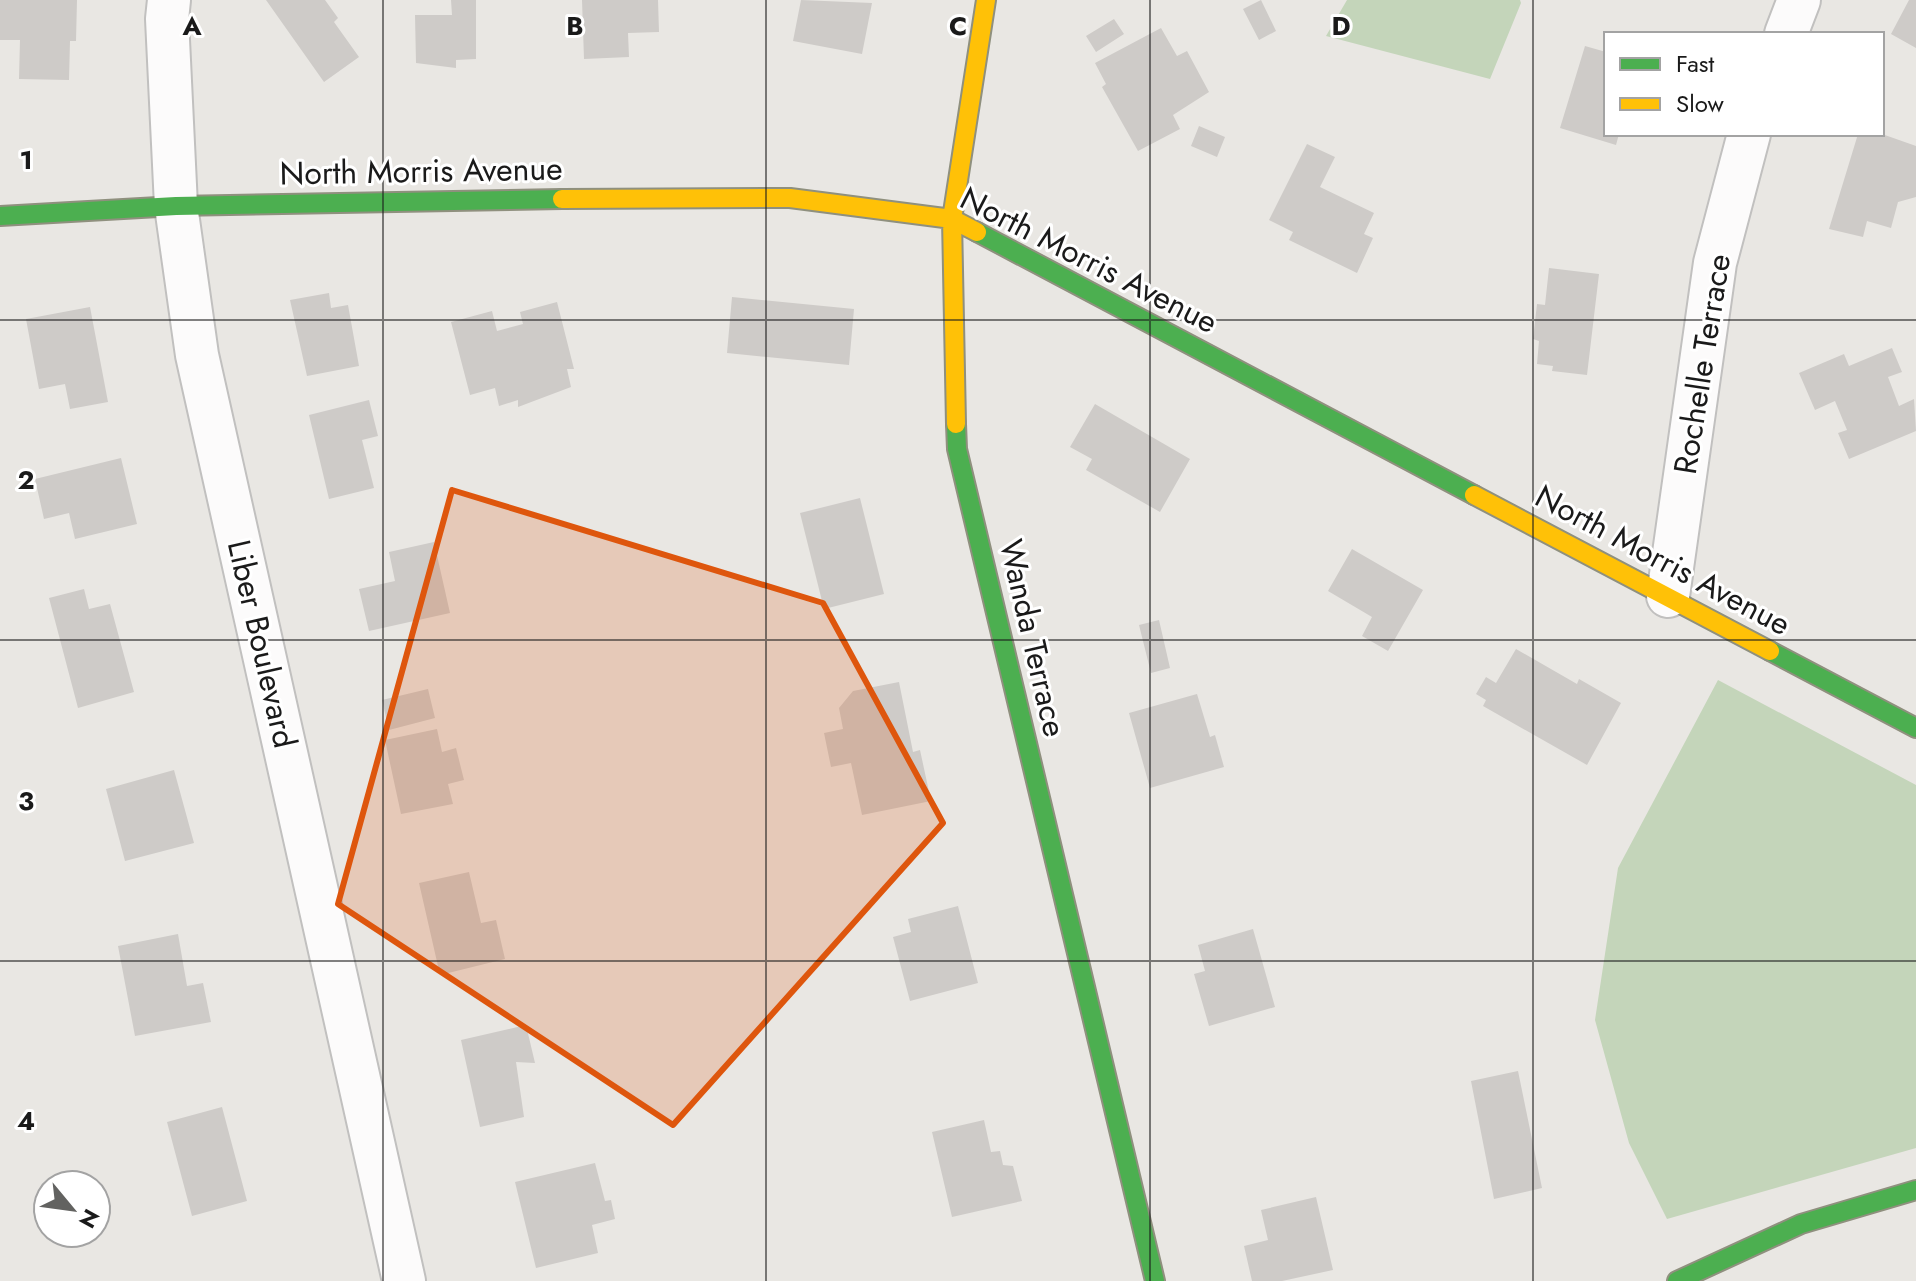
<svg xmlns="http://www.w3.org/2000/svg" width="1916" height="1281" viewBox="0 0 1916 1281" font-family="Jost,sans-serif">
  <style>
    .forest { fill: #c4d5ba }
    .building { fill: #cecbc8 }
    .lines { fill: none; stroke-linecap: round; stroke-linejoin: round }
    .street-casing { stroke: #c1c0bf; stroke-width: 46 }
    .fast-casing { stroke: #8f907e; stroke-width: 22 }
    .slow-casing { stroke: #8f907e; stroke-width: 22 }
    .street { stroke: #fcfbfb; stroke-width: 42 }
    .fast { stroke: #4caf50; stroke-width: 18 }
    .slow { stroke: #ffc107; stroke-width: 18 }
    .marked { fill: #de560d; fill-opacity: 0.2; stroke: #de560d; stroke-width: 6; stroke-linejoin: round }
    .grid { fill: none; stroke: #1a1a1a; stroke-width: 2; stroke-opacity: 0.55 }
    .labels { text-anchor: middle; stroke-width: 6; stroke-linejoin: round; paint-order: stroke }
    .street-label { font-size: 32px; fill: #1a1a1a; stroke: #fff }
    .grid-label { font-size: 26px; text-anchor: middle; font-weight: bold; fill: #1a1a1a; stroke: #fff; stroke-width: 6; stroke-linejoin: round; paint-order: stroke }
  </style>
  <rect width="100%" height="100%" fill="#e9e7e3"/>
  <path class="forest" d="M1347 0H1520L1521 3 1490 79 1326 36Z
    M1718 680 1916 785V1148L1667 1219 1629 1143 1595 1020 1618 868Z"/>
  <path class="building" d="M0 0H77L76 41H70L69 80 19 79 20 40H0Z
    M266 0H325L338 18 334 22 359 57 324 82Z
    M451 0H476V59L456 60V68L416 63 415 15H452Z
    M582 0H658L659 32 628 33 629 57 584 59Z
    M801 0 872 3 862 54 793 41Z
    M1261 0 1276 31 1259 40 1243 9Z
    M1909 0H1916V48L1891 34Z
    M1114 19 1124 34 1096 52 1086 36Z
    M1161 28 1177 56 1187 51 1209 92 1173 115 1180 129 1138 151 1102 87 1106 84 1095 63Z
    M1585 46 1606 52V134H1619L1616 145 1560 128Z
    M1199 126 1225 137 1217 157 1191 146Z
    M1858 134H1882L1916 146V197L1898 202 1891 228 1867 221 1863 237 1829 229Z
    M1307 144 1335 157 1320 187 1374 213 1364 234 1373 238 1357 273 1289 240 1293 232 1269 220Z
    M1549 268 1599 274 1587 375 1552 371 1553 366 1537 364 1539 341 1533 339 1537 304 1545 305Z
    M329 293 331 308 348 305 359 366 307 376 290 300Z
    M732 297 854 309 849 365 727 353Z
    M557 302 574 369H567L571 387 518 407V400L499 406 495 388 470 395 451 322 492 311 497 331 523 324 520 312Z
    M90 307 108 402 70 409 65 384 39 389 26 319Z
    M1892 348 1902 372 1888 377 1899 406 1914 399 1916 431 1849 459 1838 433 1847 430 1835 401 1815 410 1799 373 1844 354 1849 366Z
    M369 400 378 436 362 440 374 488 329 499 309 415Z
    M1095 404 1190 459 1160 512 1086 470 1092 459 1070 447Z
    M121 458 137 524 75 539 69 513 44 519 35 479Z
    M860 498 884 594 824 609 800 513Z
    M434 542 450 613 369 631 359 589 395 581 389 552Z
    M1352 549 1423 590 1388 651 1362 636 1372 617 1328 591Z
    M84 589 89 609 110 604 134 692 78 708 49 598Z
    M1159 620 1170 668 1151 673 1139 625Z
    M1516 649 1577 684 1579 679 1621 703 1587 765 1483 706 1486 700 1476 694 1486 677 1496 683Z
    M899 682 913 752 920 750 931 801 862 815 851 763 831 767 824 733 843 729 839 708 853 691Z
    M428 689 435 718 389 730 382 700Z
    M1197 694 1210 737 1215 735 1224 767 1150 788 1129 713Z
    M437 729 442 752 456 748 464 780 448 784 453 804 401 814 385 740Z
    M174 770 194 843 125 861 106 789Z
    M469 872 481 923 496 920 505 959 440 975 419 883Z
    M958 906 978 983 910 1001 893 937 911 932 908 919Z
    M1253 929 1275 1007 1209 1026 1194 974 1205 971 1198 945Z
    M178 934 187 986 203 983 211 1022 135 1036 118 946Z
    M526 1025 535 1063 516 1062 524 1117 480 1127 461 1040Z
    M1518 1071 1542 1188 1494 1199 1471 1081Z
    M222 1107 247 1201 192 1216 167 1122Z
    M984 1120 991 1152 1000 1151 1003 1165 1013 1166 1022 1201 952 1217 932 1132Z
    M595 1163 605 1201 611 1200 615 1219 592 1225 598 1253 536 1268 515 1182Z
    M1316 1197 1333 1270 1282 1281H1252L1244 1246 1268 1240 1261 1210Z"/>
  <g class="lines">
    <g class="street-casing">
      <path id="street" d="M169 0 167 19 176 206 197 355 404 1281
        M1786 34 1799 0
        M1668 596 1715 263 1749 134"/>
    </g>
    <g class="fast-casing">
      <path id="fast" d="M0 216 176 206 562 199
        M977 232 1474 495
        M956 424 957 449 1155 1281
        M1770 651 1916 728
        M1677 1281 1801 1224 1916 1190"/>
    </g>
    <g class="slow-casing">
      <path id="slow" d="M562 199 790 198 952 219 977 232
        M956 424 952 219 986 0
        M1474 495 1770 651"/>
    </g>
    <use href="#street" class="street"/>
    <use href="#fast" class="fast"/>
    <use href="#slow" class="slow"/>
  </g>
  <path class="marked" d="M452 490 823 603 943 823 673 1125 338 904Z"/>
  <path class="grid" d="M383 0V1281M766 0V1281M1150 0V1281M1533 0V1281M0 320H1916M0 640H1916M0 961H1916"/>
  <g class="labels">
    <g class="street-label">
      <text transform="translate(421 171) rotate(-1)" y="11">North Morris Avenue</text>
      <text transform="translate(1089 260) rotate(27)" y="11">North Morris Avenue</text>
      <text transform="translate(1702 364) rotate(-81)" y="11">Rochelle Terrace</text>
      <text transform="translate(1663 560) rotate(28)" y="11">North Morris Avenue</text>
      <text transform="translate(1033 638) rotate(77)" y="11">Wanda Terrace</text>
      <text transform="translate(262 644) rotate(77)" y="11">Liber Boulevard</text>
    </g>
  </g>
  <g class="grid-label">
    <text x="192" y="35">A</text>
    <text x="575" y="35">B</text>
    <text x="958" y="35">C</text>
    <text x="1341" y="35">D</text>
    <text x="26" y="169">1</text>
    <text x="26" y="489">2</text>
    <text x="26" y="810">3</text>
    <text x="26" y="1130">4</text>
  </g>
  <rect x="1604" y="32" width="280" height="104" fill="#ffffff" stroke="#a3a3a3" stroke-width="2"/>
  <rect x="1620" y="58" width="40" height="12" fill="#4caf50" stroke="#a3a3a3" stroke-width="2"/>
  <text x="1676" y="72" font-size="24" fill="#1a1a1a">Fast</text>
  <rect x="1620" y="98" width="40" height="12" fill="#ffc107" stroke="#a3a3a3" stroke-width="2"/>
  <text x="1676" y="112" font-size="24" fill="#1a1a1a">Slow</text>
  <g transform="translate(72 1209) rotate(119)"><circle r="38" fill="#ffffff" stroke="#a3a3a3" stroke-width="2"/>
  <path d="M0-6L14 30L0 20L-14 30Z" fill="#626260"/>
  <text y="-12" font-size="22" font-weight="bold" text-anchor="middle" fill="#1a1a1a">N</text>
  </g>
</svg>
